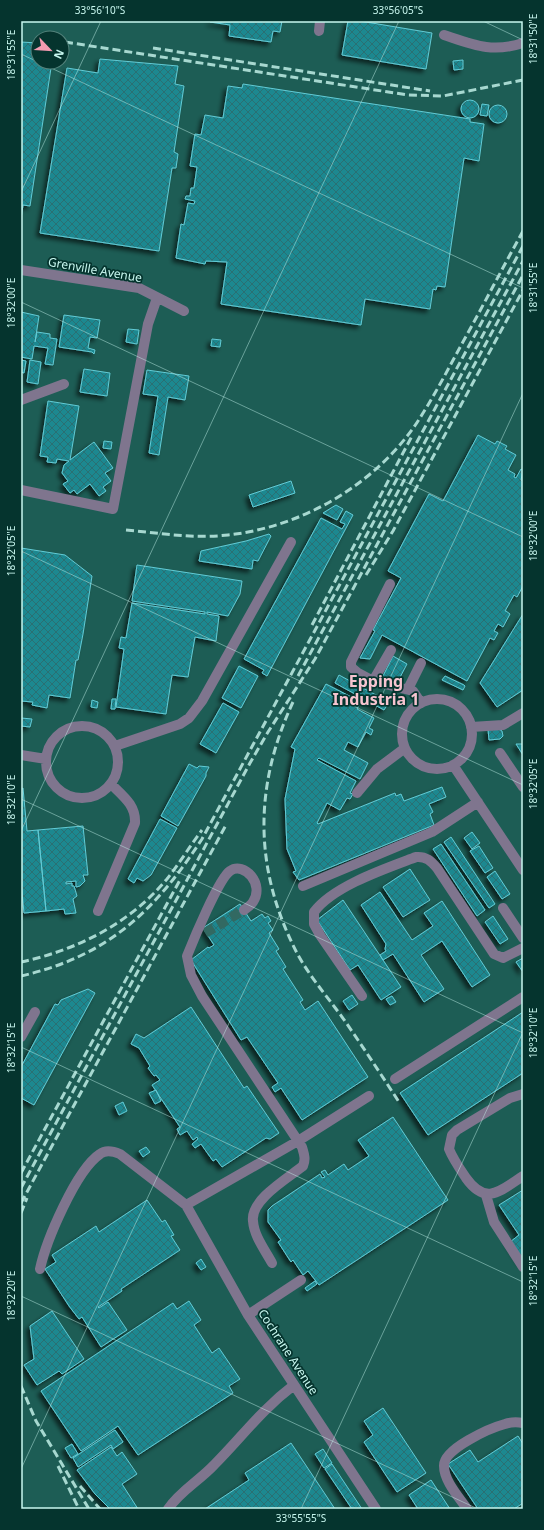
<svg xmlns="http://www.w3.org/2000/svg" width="544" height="1530" viewBox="0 0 544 1530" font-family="'Noto Sans',sans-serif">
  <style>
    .built { fill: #1d5d55; fill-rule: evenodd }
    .building { fill: url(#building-cross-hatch); stroke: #62cbd5; filter: url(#shadow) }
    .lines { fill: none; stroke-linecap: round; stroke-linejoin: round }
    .minor-tunnel { stroke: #326962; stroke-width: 10; stroke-dasharray: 10 5; stroke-linecap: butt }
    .minor { stroke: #7f758e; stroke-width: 10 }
    .rail { stroke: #a7d8d0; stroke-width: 3; stroke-dasharray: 8 4; stroke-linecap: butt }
    .ticks { fill: none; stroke: #c8f7ef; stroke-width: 1; stroke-opacity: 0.45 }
    .labels { text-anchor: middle; stroke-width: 3.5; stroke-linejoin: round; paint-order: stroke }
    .street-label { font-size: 12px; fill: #c8f7ef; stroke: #05342e }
    .district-label { font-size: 16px; font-weight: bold; fill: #f7c4d0; stroke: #05342e }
    .neatline { fill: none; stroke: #c8f7ef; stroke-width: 1.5 }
    .ticks-label { font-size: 10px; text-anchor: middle; fill: #c8f7ef }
  </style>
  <defs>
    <pattern id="building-cross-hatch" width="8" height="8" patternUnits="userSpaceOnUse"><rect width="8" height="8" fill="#1e8890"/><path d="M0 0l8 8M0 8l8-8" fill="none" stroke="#2a6f73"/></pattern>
    <filter id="shadow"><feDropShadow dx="-3.5" dy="3.5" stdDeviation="2" flood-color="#0009"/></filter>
  </defs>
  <rect width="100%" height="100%" fill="#185049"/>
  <path class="built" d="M21 21H523V1509H21ZM38 38H62V62H38Z"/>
  <path class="building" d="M282 21 280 32 273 31 271 42 229 36 230 25 210 22Z
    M348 21H360L432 33 426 69 342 55Z
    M21 42 38 43V62H45L44 67 51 68 30 206 23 205 21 219Z
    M100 59 178 66 175 84 184 86 174 152 178 154 176 168H172L159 251 40 233 67 68 98 73Z
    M463 60V69L454 70 453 61Z
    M243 84 470 119V122L484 124 479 161 464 158 445 287 437 286 436 290 433 289 430 309 365 299 361 325 221 304 227 262 206 261 205 264 176 258 181 224 184 225 188 203 194 204 195 201 185 199 186 196H190L191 188H194L197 167 190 166 195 134 201 135 205 115 223 118 228 86 242 88Z
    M461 109a9 9 0 1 1 18 0a9 9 0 1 1-18 0Z
    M482 104 489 105 487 116 480 115Z
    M489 114a9 9 0 1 1 18 0a9 9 0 1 1-18 0Z
    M21 312 39 316 35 342 37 332 50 334V338L57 339 53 365 45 364 48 348 34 346 32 359 21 357Z
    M64 315 100 320 97 338 90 337 88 348 95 350 94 354 92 352 59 347Z
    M128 329 139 330 137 344 126 342Z
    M212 339 221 340 220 347 211 346Z
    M21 360 26 361 24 373 21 372Z
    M30 360 41 362 38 384 27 382Z
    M84 369 110 373 107 396 80 392Z
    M147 370 189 376 185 400 168 397 159 455 149 453 158 396 143 394Z
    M48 401 79 406 70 460 94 442 113 468 105 473 111 481 103 487 106 491 99 496 90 484 77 494 74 490 70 493 63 484 68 481 62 473 64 465 69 461 57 459 56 463 47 462 48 457 40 456Z
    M478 435 495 444 497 441 507 446 505 449 516 455 508 470 515 474 514 477 516 478 521 469 523 470 521 480 523 481V586L517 597 514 595 505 611H506L510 614 503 627 498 624 494 631 498 633 494 640 490 638 467 681 382 635 370 659 360 658 375 631 373 630 401 578 388 571 429 494 443 501Z
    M104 441 112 442 111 449 103 448Z
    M291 481 295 493 253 507 249 495Z
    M336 505 343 509 337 520 323 513Z
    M346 511 353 515 267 676 262 673 264 670 244 659 321 518 342 529 345 524 340 522Z
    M269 534 271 536 258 561 253 560 252 569 199 561 201 551 246 541Z
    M21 548 65 555 92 576 83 634 78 660H76L70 698 49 695 47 708 32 705 33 702 21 701Z
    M137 565 242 581 240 594 228 616 207 612V614L219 616 216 641 195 637 188 677 172 675 166 714 116 707 124 649 119 648 121 637 126 638 132 603 205 614V612L132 601Z
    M523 614V690L497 707 480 683Z
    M393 656 407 664 397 683 383 676Z
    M239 666 258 676 241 708 222 698Z
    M339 675 389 702 384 710 335 683Z
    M445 676 464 685 465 686 463 690 442 680Z
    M326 684 361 702 357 709 374 718 369 728 373 730 371 735 366 732 358 747 348 742 344 750 368 763 360 779 319 758 317 760 356 781 350 793 353 794 350 799 347 798 340 810 327 803 317 823 318 824 395 793 396 796 401 794 404 801 442 787 446 797 429 804 433 812 430 814 434 825 299 880 293 872 296 871 287 849 285 799 295 749 291 747Z
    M112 699H116L115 709H111Z
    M92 700 98 702 97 708 91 707Z
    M223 703 239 712 216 753 200 744Z
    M21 718 32 719 30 727 21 726Z
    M488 729H499L502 731 503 736 500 739 489 740Z
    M516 744H523V755Z
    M189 764 197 768 199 766 209 767 206 773V776L178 826 161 816Z
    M23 788 27 831 38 830 46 911 24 913 21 882V789Z
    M160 819 177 828 151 875 143 881 137 878 134 883 128 879Z
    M83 826 88 875H83L85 881 80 886 76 887V881L66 882V884L72 883V886H74L77 896 73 899 76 913 65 914 64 909 46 911 38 830Z
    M472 832 480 843 472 849 464 838Z
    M451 837 495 904 489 908 444 842Z
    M441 844 485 910 477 916 433 849Z
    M479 846 493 868 485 873 470 851Z
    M410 869 430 900 403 917 383 887Z
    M495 871 510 894 502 899 487 877Z
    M380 892 412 940 433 926 424 913 442 901 490 975 472 987 442 941 421 955 444 989 424 1002 393 954 383 960 380 955 386 951 385 949 386 944 361 905Z
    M343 900 401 987 381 1000 358 965 350 970 317 920Z
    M240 904 251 921 262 914 265 918 268 916 271 921 268 923 273 930 269 933 279 949 276 951 286 967 283 969 303 1000 300 1002 305 1010 318 1001 368 1077 302 1120 281 1088 275 1092 272 1087 278 1083 247 1037 241 1040 191 960 208 947 209 948 214 945 203 928Z
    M493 916 508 939 500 944 485 922Z
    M523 958V972L516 962Z
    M88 989 95 993 34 1105 21 1098V1067L55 1004 58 1005 61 1000Z
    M352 995 358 1004 349 1010 343 1001Z
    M392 996 396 1002 390 1005 386 999Z
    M191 1007 244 1088 247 1086 279 1133 270 1139 266 1138 222 1167 216 1159 213 1161 201 1144 195 1148 192 1144 198 1139 197 1137 193 1140 187 1131 180 1135 177 1129 180 1127 152 1085 160 1080 156 1075 154 1076 148 1068 150 1066 139 1048 131 1044 136 1034 144 1038Z
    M523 1012V1073L428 1135 400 1093Z
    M156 1090 161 1101 155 1104 149 1093Z
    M123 1102 127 1111 119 1115 115 1106Z
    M393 1117 448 1200 319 1285 308 1271 303 1275 293 1260 291 1262 278 1242 281 1240 268 1222V1210L272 1206 320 1174 322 1178 325 1177 321 1172 325 1170 328 1175 344 1164 348 1170 369 1156 358 1140Z
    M146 1147 150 1152 143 1157 139 1151Z
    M523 1190V1262L510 1242 519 1235 499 1205Z
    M147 1200 162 1222 165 1220 174 1235 171 1236 180 1250 121 1289 122 1291 98 1307 99 1308 108 1302 127 1330 101 1347 82 1317 79 1319 69 1306 45 1269 56 1262 52 1255 96 1226 99 1232Z
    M201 1259 206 1267 201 1270 196 1263Z
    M315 1281 317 1284 307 1291 305 1288Z
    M189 1301 201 1320 194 1325 212 1353 219 1348 240 1379 229 1386 233 1393 138 1455 118 1426 81 1451 41 1391 173 1303 177 1309Z
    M52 1311 84 1359 62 1374 59 1371 37 1385 24 1365 34 1359 30 1326Z
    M383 1408 426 1473 397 1492 364 1442 373 1435 364 1421Z
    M115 1430 123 1442 113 1449 111 1445 78 1467 73 1458Z
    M518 1436 523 1444V1503L514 1509H478L448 1464 470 1450 478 1462Z
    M291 1443 335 1509H205L249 1480 245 1473Z
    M72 1444 78 1454 71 1458 65 1448Z
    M111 1447 117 1456 122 1452 137 1474 122 1484 138 1509H110L95 1494 77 1470Z
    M323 1449 332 1463 324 1468 315 1454Z
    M332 1464 362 1509H352L325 1469Z
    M431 1480 450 1509H418L409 1495Z"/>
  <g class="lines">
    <path class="minor-tunnel" d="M205 933 244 910"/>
    <path class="minor" d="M319 31 320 21
      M444 35C474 45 492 53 523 43
      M21 270 139 288 184 311
      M21 400 64 384
      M21 490 113 509 148 324 157 298
      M390 584 351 662V667L358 673 373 681 413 691 421 703
      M373 681 391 650
      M408 689 421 663
      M402 734a35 35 0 1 1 70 0a35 35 0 1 1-70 0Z
      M46 762a36 36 0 1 1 72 0a36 36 0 1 1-72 0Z
      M471 727 503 725 523 713
      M115 746 180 724 189 718 202 701 291 542
      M500 753 523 787
      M21 755 46 759
      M453 765 523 870
      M357 793 377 769 405 748
      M303 886 432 832 478 802
      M503 908 523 938
      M244 910C247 908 251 905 253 902 265 884 244 861 230 871 219 878 193 941 187 956L191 975 202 996 302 1147C304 1154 306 1159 303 1166 288 1178 250 1200 253 1221 254 1236 265 1250 272 1263
      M98 911 135 823C136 805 123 796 111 784
      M362 996 320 935 314 924V912C333 886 387 868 416 857 426 856 431 861 437 868L494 954 503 958 523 948
      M21 1037 35 1012
      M395 1079 523 997
      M523 1094 510 1098 457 1130 452 1135 449 1149C453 1159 460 1169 466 1178 486 1206 500 1191 523 1176
      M486 1195 494 1222 523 1267
      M186 1205 298 1141 369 1096
      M40 1269C46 1241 76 1170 100 1154 106 1149 113 1151 120 1154L186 1205 248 1315 376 1509
      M248 1315 301 1280
      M168 1509C180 1491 199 1481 214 1465 242 1437 261 1410 294 1385
      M467 1509C459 1497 444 1481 444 1466 443 1449 490 1428 505 1424 511 1422 517 1422 523 1423"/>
    <path class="rail" d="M65 42 408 95 443 96 523 80
      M153 48 430 91
      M126 530C160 533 193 539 228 535 301 527 371 487 414 427 433 399 448 369 464 340 484 304 503 267 523 231
      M366 575 393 531 523 290
      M312 625 412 436
      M298 676 523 261
      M293 702C253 788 254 871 298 955 312 980 331 1001 347 1024 365 1050 382 1076 399 1102
      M21 962C77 950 129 924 167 879 179 864 190 846 202 830
      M21 976C108 956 155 911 202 839L523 246
      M21 1173 181 878
      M21 1188 250 763 268 732 315 659 523 275
      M21 1203 226 825
      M21 1213 27 1198
      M21 1386 36 1421 89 1509
      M58 1466 79 1509
      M80 1486 100 1509"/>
  </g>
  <path class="ticks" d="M483 21 523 40M21 54 523 288M21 192 101 21M21 302 523 537M21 551 523 785M21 799 523 1033M21 831 399 21M21 1047 523 1282M21 1296 478 1509M21 1469 523 393M301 1509 523 1032"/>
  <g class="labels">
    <g class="street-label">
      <text transform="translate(95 270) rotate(10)" y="4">Grenville Avenue</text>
      <text transform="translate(288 1352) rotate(57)" y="4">Cochrane Avenue</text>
    </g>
    <g class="district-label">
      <text x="376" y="687">Epping<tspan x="376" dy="18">Industria 1</tspan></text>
    </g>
  </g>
  <rect width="544" height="1530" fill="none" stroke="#05342e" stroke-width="44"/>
  <g transform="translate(50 50) rotate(115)"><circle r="19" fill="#05342e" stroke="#53827b"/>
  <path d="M0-3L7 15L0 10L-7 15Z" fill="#f29ab0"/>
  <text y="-6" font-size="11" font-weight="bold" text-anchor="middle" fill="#c8f7ef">N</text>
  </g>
  <rect x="22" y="22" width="500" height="1486" class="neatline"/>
  <g class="ticks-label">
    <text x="100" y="14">33°56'10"S</text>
    <text x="398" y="14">33°56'05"S</text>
    <text transform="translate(533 39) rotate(-90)" y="4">18°31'50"E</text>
    <text transform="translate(11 55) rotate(-90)" y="4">18°31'55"E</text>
    <text transform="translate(533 288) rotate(-90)" y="4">18°31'55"E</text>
    <text transform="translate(11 303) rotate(-90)" y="4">18°32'00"E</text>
    <text transform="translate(533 536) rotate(-90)" y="4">18°32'00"E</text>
    <text transform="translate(11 551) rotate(-90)" y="4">18°32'05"E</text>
    <text transform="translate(533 784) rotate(-90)" y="4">18°32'05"E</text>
    <text transform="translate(11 800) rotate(-90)" y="4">18°32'10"E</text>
    <text transform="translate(533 1033) rotate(-90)" y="4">18°32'10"E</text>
    <text transform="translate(11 1048) rotate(-90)" y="4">18°32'15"E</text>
    <text transform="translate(533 1281) rotate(-90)" y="4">18°32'15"E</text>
    <text transform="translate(11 1296) rotate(-90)" y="4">18°32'20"E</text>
    <text x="301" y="1522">33°55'55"S</text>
  </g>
</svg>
